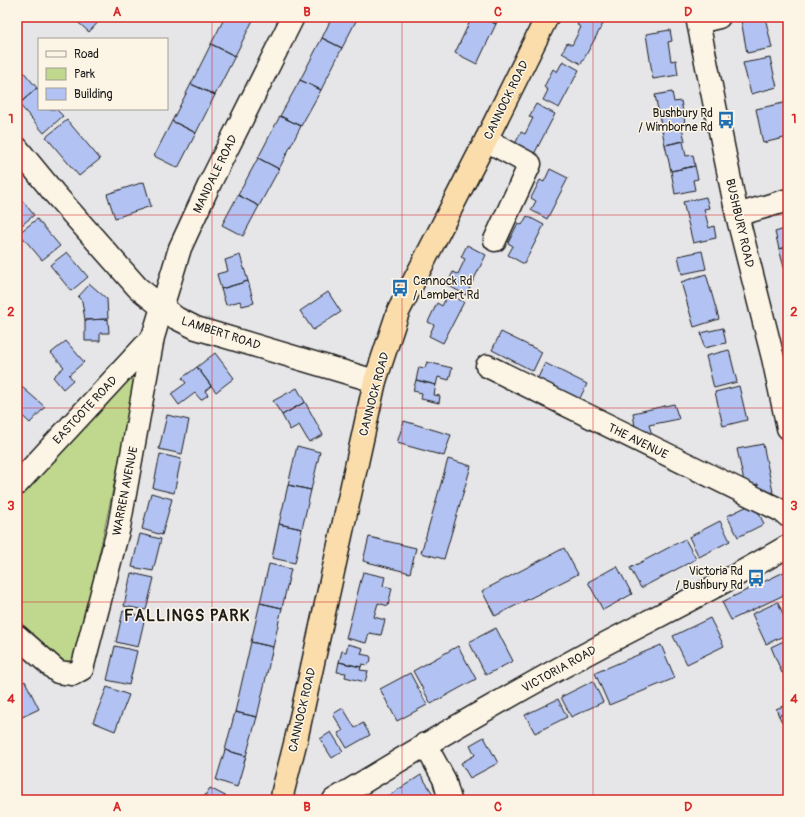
<svg xmlns="http://www.w3.org/2000/svg" width="805" height="817" viewBox="0 0 805 817" font-family="Pangolin,sans-serif">
  <style>
    .green { fill: #c0d88e; stroke: #6e7a55 }
    .building { fill: #b2c3f3; stroke: #1c1c1c }
    .lines { fill: none; stroke-linecap: round; stroke-linejoin: round }
    .minor-casing { stroke: #1c1c1c; stroke-width: 25 }
    .highway-casing { stroke: #1c1c1c; stroke-width: 25 }
    .minor { stroke: #fcf5e5; stroke-width: 22 }
    .highway { stroke: #faddab; stroke-width: 22 }
    .grid { fill: none; stroke: #d62828; stroke-width: 1; stroke-opacity: 0.55 }
    .labels { text-anchor: middle; stroke-width: 3; stroke-linejoin: round; paint-order: stroke }
    .street-label { font-size: 12px; fill: #1c1c1c; stroke: #fcf5e5 }
    .poi-label { font-size: 12px; fill: #1c1c1c; stroke: #fcf5e5; text-anchor: end }
    .district-label { font-size: 16px; font-weight: bold; letter-spacing: 1px; fill: #1c1c1c; stroke: #fcf5e5 }
    .neatline { fill: none; stroke: #d62828; stroke-width: 1.5 }
    .grid-label { font-size: 13px; text-anchor: middle; font-weight: bold; fill: #d62828 }
  </style>
  <rect width="100%" height="100%" fill="#e6e6e9"/>
  <filter id="ink" filterUnits="userSpaceOnUse"><feTurbulence type="fractalNoise" baseFrequency=".025" numOctaves="2"/><feDisplacementMap in="SourceGraphic" scale="8" xChannelSelector="R" yChannelSelector="G"/><feConvolveMatrix kernelMatrix="1 2 1 2 8 2 1 2 1" color-interpolation-filters="sRGB"/></filter>
  <g filter="url(#ink)">
    <path class="green" d="M129 372H136V381L77 658 66 662 58 656 17 619V498Z"/>
    <path class="building" d="M72 17H103L89 32Z
      M225 17H252L254 18 235 56 211 44Z
      M332 17H358L342 48 322 38Z
      M472 17H481L496 24 477 64 455 53Z
      M481 17H499L496 24Z
      M582 17H590L603 24 581 64 562 53 567 43 572 45 581 27 577 25Z
      M754 17H765L772 48 747 53 741 20Z
      M670 30 672 41 668 42 671 61 676 60 678 75 653 79 646 34Z
      M322 38 342 48 321 90 300 80Z
      M211 44 235 56 215 95 191 84Z
      M770 58 777 87 751 94 743 63Z
      M563 61 579 70 559 108 543 100 548 90 544 87 553 69 557 72Z
      M17 64 37 88 19 104 17 102Z
      M300 80 321 90 301 126 280 116Z
      M191 84 215 95 196 133 172 121Z
      M37 88 39 90V109H56L63 116 44 133 19 104Z
      M672 92 674 102 681 101 685 123H681L685 141 665 145 655 95Z
      M788 102V118H785L788 137 763 143 756 109Z
      M536 104 555 114 533 156 514 146 521 132 525 134 533 118 529 117Z
      M280 116 301 126 279 169 258 158Z
      M67 120 100 159 79 176 46 137Z
      M172 121 196 133 178 168 154 156Z
      M683 141 686 156 693 155 695 166 671 171 665 145Z
      M258 158 279 169 259 206 238 195Z
      M695 166 698 179 693 180 695 190 675 194 671 171Z
      M550 169 568 178 547 219 531 210 536 201 531 198 540 180 544 182Z
      M144 182 151 206 115 218 107 194Z
      M17 194 34 215 17 229Z
      M238 195 259 206 243 236 222 225Z
      M706 197 709 208 704 209 709 228 714 226 716 238 693 243 683 202Z
      M527 216 544 225 524 264 508 255 513 246 508 243 518 223 522 225Z
      M37 219 60 246 42 260 19 233Z
      M788 228V247L779 249 775 232Z
      M467 245 486 255 466 295 447 285 453 272 458 274 465 259 461 257Z
      M788 247V270L785 271 779 249Z
      M702 251 706 269 682 274 678 256Z
      M67 252 88 277 71 291 50 265Z
      M240 255 248 281 221 289 217 274 228 271 225 260Z
      M706 274 719 319 694 327 681 282Z
      M248 281 254 303 242 306 240 301 226 305 221 289Z
      M90 284 107 299 108 319 85 320 82 301 78 297Z
      M328 292 341 312 313 330 300 311Z
      M448 294 464 302 443 343 429 336 434 325 428 322 437 303 442 306Z
      M108 319 109 333H100V341H85V320Z
      M723 328 726 343 704 348 701 333Z
      M501 332 542 352 533 371 492 350Z
      M66 341 84 362 69 375 73 380 63 389 53 377 64 367 51 353Z
      M729 350 737 382 714 388 706 356Z
      M215 353 234 378 216 392 197 367Z
      M427 362 452 368 449 380 438 377 436 385 416 380 419 367 425 368Z
      M545 363 587 384 578 402 536 382Z
      M197 367 211 386 205 391 208 395 201 400 195 393 179 405 171 394 186 383 182 378Z
      M416 380 436 385 434 395 440 396 439 403 421 399 422 393 413 391Z
      M739 386 747 420 723 426 715 392Z
      M22 387 45 407 30 423 17 411V392Z
      M297 388 305 402 282 415 273 401Z
      M305 402 323 435 309 442 299 425 290 430 282 415Z
      M674 404 679 419 649 425 654 441 636 435 633 413Z
      M167 415 189 420 182 454 159 449Z
      M404 421 451 435 444 456 397 443Z
      M763 444 773 492 760 495 758 484 745 486 737 449Z
      M297 446 320 452 311 490 288 485Z
      M160 454 181 459 174 493 153 488Z
      M448 459 471 466 444 559 421 553Z
      M288 485 311 490 302 529 279 524Z
      M151 493 172 499 162 535 142 529Z
      M754 503 764 524 738 537 727 516Z
      M720 521 730 541 699 557 689 537Z
      M279 524 302 529 295 563 272 558Z
      M140 534 161 539 153 571 132 567Z
      M369 537 416 548 410 573 363 561Z
      M685 539 696 559 641 588 630 568Z
      M564 548 578 574 495 616 482 591Z
      M269 564 291 569 282 608 260 603Z
      M617 566 632 594 603 610 588 582Z
      M786 571 788 575V593L731 620 722 602Z
      M363 572 385 577 383 586 392 588 388 606 378 603 374 617 385 620 381 635 369 633 366 643 346 638Z
      M131 573 154 578 146 610 124 606Z
      M778 602 788 626V634L766 644 752 614Z
      M260 603 282 608 273 647 251 642Z
      M123 611 145 617 138 647 116 642Z
      M710 618 724 646 687 664 673 636Z
      M496 628 513 661 486 675 469 642Z
      M788 639V670L782 673 771 647Z
      M251 642 273 647 257 717 235 712Z
      M348 644 363 648 361 654 370 656 371 658 370 663 367 665 362 664 361 667 339 662 342 651 346 652Z
      M661 645 675 678 609 705 595 673Z
      M115 646 137 651 129 685 107 680Z
      M458 646 476 679 431 704 413 671Z
      M339 662 361 667 360 670 368 671 365 682 345 677 346 673 337 672Z
      M410 673 427 705 397 721 380 689Z
      M788 673V685L784 675Z
      M25 681 39 709 18 719 17 716V685Z
      M593 681 603 702 571 717 561 697Z
      M107 687 129 695 115 731 93 722Z
      M558 699 567 717 535 733 525 715Z
      M788 704V711L779 716 776 709Z
      M343 708 355 728 363 723 370 735 347 748 338 733 343 731 333 714Z
      M788 711V720L782 722 779 716Z
      M235 712 257 717 246 756 225 750Z
      M331 732 343 751 332 758 320 739Z
      M484 737 498 763 470 778 461 763 475 755 470 745Z
      M225 750 246 756 237 787 216 780Z
      M421 775 433 794 425 800H382Z
      M210 788 231 799 230 800H202Z"/>
    <g class="lines">
      <g class="minor-casing">
        <path id="minor" d="M697 17 737 215 773 358 788 428
          M698 22 719 17
          M486 140 530 164 495 240
          M17 148 54 193 138 288 176 318 196 328 375 381
          M737 215 788 200
          M487 366 782 511 788 516
          M17 484 153 337
          M17 636 58 672 73 674 82 669 119 527 153 337 180 248 210 183 293 17
          M425 744 444 779 450 800
          M334 800C422 746 511 694 601 646 664 613 727 582 788 546"/>
      </g>
      <g class="highway-casing">
        <path id="highway" d="M282 800 283 791 296 740 375 381 398 312 486 140 547 17"/>
      </g>
      <use href="#minor" class="minor"/>
      <use href="#highway" class="highway"/>
    </g>
  </g>
  <path class="grid" d="M212 17V800M402 17V800M593 17V800M17 215H788M17 408H788M17 602H788"/>
  <defs>
    <g id="bus-bare" transform="scale(1.38)"><path d="M-5-6H5V4H4V6H2V4H-2V6H-4V4H-5ZM-3.5-4V0h7V-4ZM-3.5 1.2v1.5H-2V1.2ZM2 1.2v1.5H3.5V1.2Z" fill="#1f6fb2" stroke="#fcf5e5" stroke-width="2.5" paint-order="stroke"/></g>
  </defs>
  <g fill-rule="evenodd">
    <use href="#bus-bare" x="726" y="120"/>
    <use href="#bus-bare" x="400" y="288"/>
    <use href="#bus-bare" x="756" y="578"/>
  </g>
  <g class="labels">
    <g class="street-label">
      <text transform="translate(506 100) rotate(-64)" y="4">CANNOCK ROAD</text>
      <text transform="translate(215 174) rotate(-64)" y="4">MANDALE ROAD</text>
      <text transform="translate(740 223) rotate(77)" y="4">BUSHBURY ROAD</text>
      <text transform="translate(221 333) rotate(18)" y="4">LAMBERT ROAD</text>
      <text transform="translate(374 394) rotate(-75)" y="4">CANNOCK ROAD</text>
      <text transform="translate(85 410) rotate(-47)" y="4">EASTCOTE ROAD</text>
      <text transform="translate(638 441) rotate(26)" y="4">THE AVENUE</text>
      <text transform="translate(125 491) rotate(-79)" y="4">WARREN AVENUE</text>
      <text transform="translate(559 669) rotate(-29)" y="4">VICTORIA ROAD</text>
      <text transform="translate(302 710) rotate(-77)" y="4">CANNOCK ROAD</text>
    </g>
    <g class="poi-label">
      <text x="713" y="117">Bushbury Rd<tspan x="713" dy="14">/ Wimborne Rd</tspan></text>
      <text x="413" y="285" text-anchor="start">Cannock Rd<tspan x="413" dy="14">/ Lambert Rd</tspan></text>
      <text x="743" y="575">Victoria Rd<tspan x="743" dy="14">/ Bushbury Rd</tspan></text>
    </g>
    <g class="district-label">
      <text x="187" y="621">FALLINGS PARK</text>
    </g>
  </g>
  <rect width="805" height="817" fill="none" stroke="#fcf5e5" stroke-width="44"/>
  <rect x="38" y="38" width="130" height="72" fill="#fcf5e5" stroke="#a29e95"/>
  <rect x="46" y="51" width="20" height="6" fill="#fcf5e5" stroke="#a29e95"/>
  <text x="74" y="58" font-size="12" fill="#1c1c1c">Road</text>
  <rect x="46" y="68" width="20" height="12" fill="#c0d88e" stroke="#a29e95"/>
  <text x="74" y="78" font-size="12" fill="#1c1c1c">Park</text>
  <rect x="46" y="88" width="20" height="12" fill="#b2c3f3" stroke="#a29e95"/>
  <text x="74" y="98" font-size="12" fill="#1c1c1c">Building</text>
  <rect x="22" y="22" width="761" height="773" class="neatline"/>
  <g class="grid-label">
    <text x="117" y="16">A</text>
    <text x="307" y="16">B</text>
    <text x="498" y="16">C</text>
    <text x="688" y="16">D</text>
    <text x="11" y="123">1</text>
    <text x="794" y="123">1</text>
    <text x="11" y="316">2</text>
    <text x="794" y="316">2</text>
    <text x="11" y="510">3</text>
    <text x="794" y="510">3</text>
    <text x="11" y="703">4</text>
    <text x="794" y="703">4</text>
    <text x="117" y="811">A</text>
    <text x="307" y="811">B</text>
    <text x="498" y="811">C</text>
    <text x="688" y="811">D</text>
  </g>
</svg>
